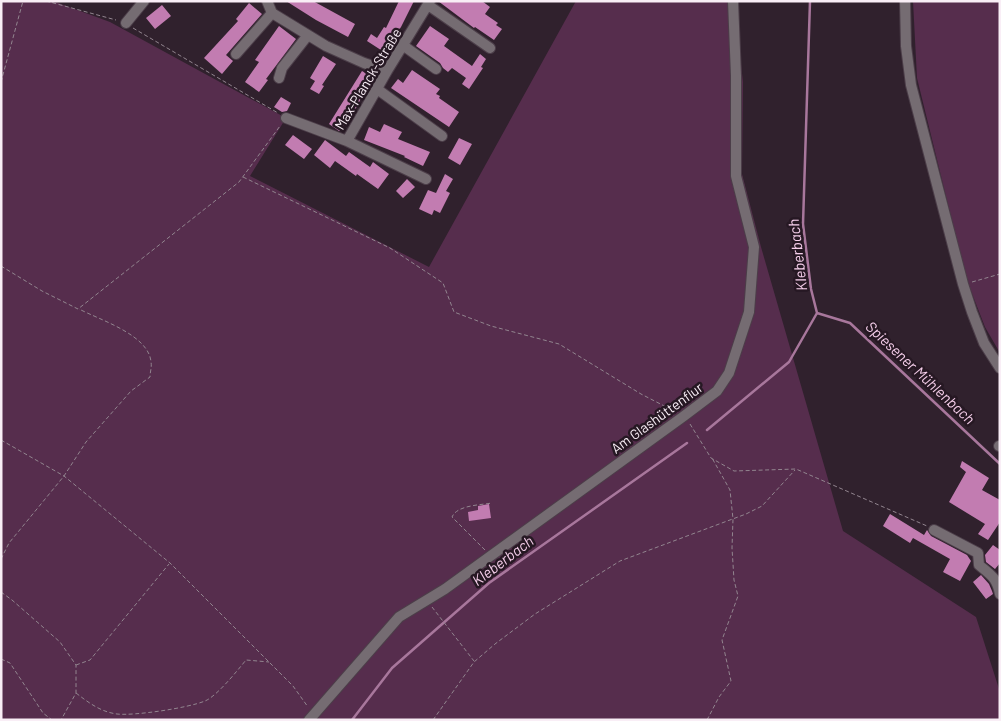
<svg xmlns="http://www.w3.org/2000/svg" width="1001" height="721" viewBox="0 0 1001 721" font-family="Barlow,sans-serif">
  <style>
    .green { fill: #562d4d }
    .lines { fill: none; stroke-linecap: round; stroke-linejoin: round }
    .stream { stroke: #a8779c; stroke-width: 2.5 }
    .building { fill: #c27cb1 }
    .minor-casing { stroke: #4c3e49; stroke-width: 12 }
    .path { stroke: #92858f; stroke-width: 1; stroke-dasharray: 4 2.5; stroke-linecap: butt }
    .minor { stroke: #756c72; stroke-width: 10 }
    .labels { text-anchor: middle; stroke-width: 5; stroke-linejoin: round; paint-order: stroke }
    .street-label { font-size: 14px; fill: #f9eef6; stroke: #261823 }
    .water-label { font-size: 15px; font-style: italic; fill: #f5ceea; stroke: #261823 }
  </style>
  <rect width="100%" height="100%" fill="#30212d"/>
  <path class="green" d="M1 1H53L110 22 286 118 250 176 429 267 576 1H738V37L743 82 742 174 761 247 843 531 976 617 1000 692V720H1Z
    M913 1H1000V353L985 327 966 278 917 78Z"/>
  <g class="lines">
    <path class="stream" d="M817 313 850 323 1000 464
      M707 430 789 362 817 313 811 289 803 224 810 1
      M352 720 392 668 489 583 687 443"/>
  </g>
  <path class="building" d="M286 1H313L355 24 348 37 316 20Z
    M399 1H414L401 27 384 52 367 41 371 34 377 38 384 27 386 28Z
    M438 1H482L490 7 485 14 498 23 496 25 502 29 494 40 475 27 474 28Z
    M249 3 262 14 226 55 233 61 222 74 204 58 238 21 236 19Z
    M162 5 171 16 155 29 146 18Z
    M279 26 296 39 266 79 268 80 259 92 245 82 259 62 255 60Z
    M430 26 449 39 444 46 472 66 480 54 486 59 481 67 483 68 469 89 462 84 466 78 452 68 448 72 443 68 440 63 416 46Z
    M323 56 336 64 322 85 324 86 319 94 310 89 315 81 310 78Z
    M412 70 440 89 436 94 440 96 439 98 459 112 449 127 391 88 398 79 403 83Z
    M362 71 372 77 355 110 340 131H339L329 124Z
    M281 97 291 103 287 111 282 112 274 107Z
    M384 124 402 132 398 139 430 152 423 166 404 157 405 156 364 140 369 127 380 132Z
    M293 135 312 149 304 159 285 145Z
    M459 138 472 144 460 165 448 158Z
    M325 140 346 156 349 152 370 167 373 162 389 174 378 189 357 174 356 176 335 161 330 168 314 155Z
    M445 174 453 179 446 191 450 193 440 213 434 210 432 215 419 209 428 190 436 193Z
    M407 179 415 187 403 198 396 191Z
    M962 461 989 478 982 490 1000 500V522L988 540 978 534 985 524 949 502 966 472 960 467Z
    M489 504 491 518 469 521 468 512 478 510V506Z
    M890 514 924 535 927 530 931 536 967 555 971 561 960 581 943 572 950 559 913 538 910 543 883 526Z
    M993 545 1000 550V563L995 569 986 562 985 555Z
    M981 575 989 584 992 591 993 594 986 599 973 582Z"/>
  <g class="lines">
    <g class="minor-casing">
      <path id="minor" d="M267 1 272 13 326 46 364 63 387 71
        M905 1 906 46 911 85 963 284 972 312 984 343 1000 368
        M428 5 490 48
        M126 23 144 1
        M404 46 436 69
        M236 54 272 13
        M279 78 282 68 308 35
        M377 89 442 136
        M286 118 347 141 387 71 430 1
        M347 141 426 179
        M999 446H1000
        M934 530 978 553 979 565C991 575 997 578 1000 594
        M309 720 399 617 445 589 684 416 717 391 729 373 749 312 754 247 736 176V76L733 1"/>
    </g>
    <path class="path" d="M46 1 116 20
      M133 28 278 113
      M1 82 23 1
      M243 177 390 248 443 283 454 312 491 326 559 344 641 394 674 411
      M1 266 42 291 78 309 239 182 280 126
      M972 282 1000 274
      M690 424 711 458 734 471 796 469 927 526
      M1 440 64 476 170 563 293 686 308 707
      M485 550 452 517C457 505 481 505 492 503
      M1 559 9 543 64 476 86 442 131 391 150 377C150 372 152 367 151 362 149 335 100 320 79 309
      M1 592 12 600 60 642 76 665V693L61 720
      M432 607 474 661
      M1 659 10 663 43 713 52 720
      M76 665 90 660 169 564
      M76 693C89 703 101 712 117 714 134 716 188 708 205 701 217 696 237 671 246 660L269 662
      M433 720 474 662 495 644 535 614 620 561 746 514 762 506 795 470
      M707 720 719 697 731 681 722 640 738 596 734 580 732 548 733 519 730 490 712 458"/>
    <use href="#minor" class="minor"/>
  </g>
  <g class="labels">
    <g class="street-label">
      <text transform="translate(368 79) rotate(-59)" y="5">Max-Planck-Straße</text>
      <text transform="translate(657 418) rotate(-36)" y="5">Am Glashüttenflur</text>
    </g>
    <g class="water-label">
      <text transform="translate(798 255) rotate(-97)" y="5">Kleberbach</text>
      <text transform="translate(920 373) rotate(43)" y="5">Spiesener Mühlenbach</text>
      <text transform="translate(503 561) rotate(-37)" y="5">Kleberbach</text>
    </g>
  </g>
  <rect width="1001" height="721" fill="none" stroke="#f9eef6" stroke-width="5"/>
</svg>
